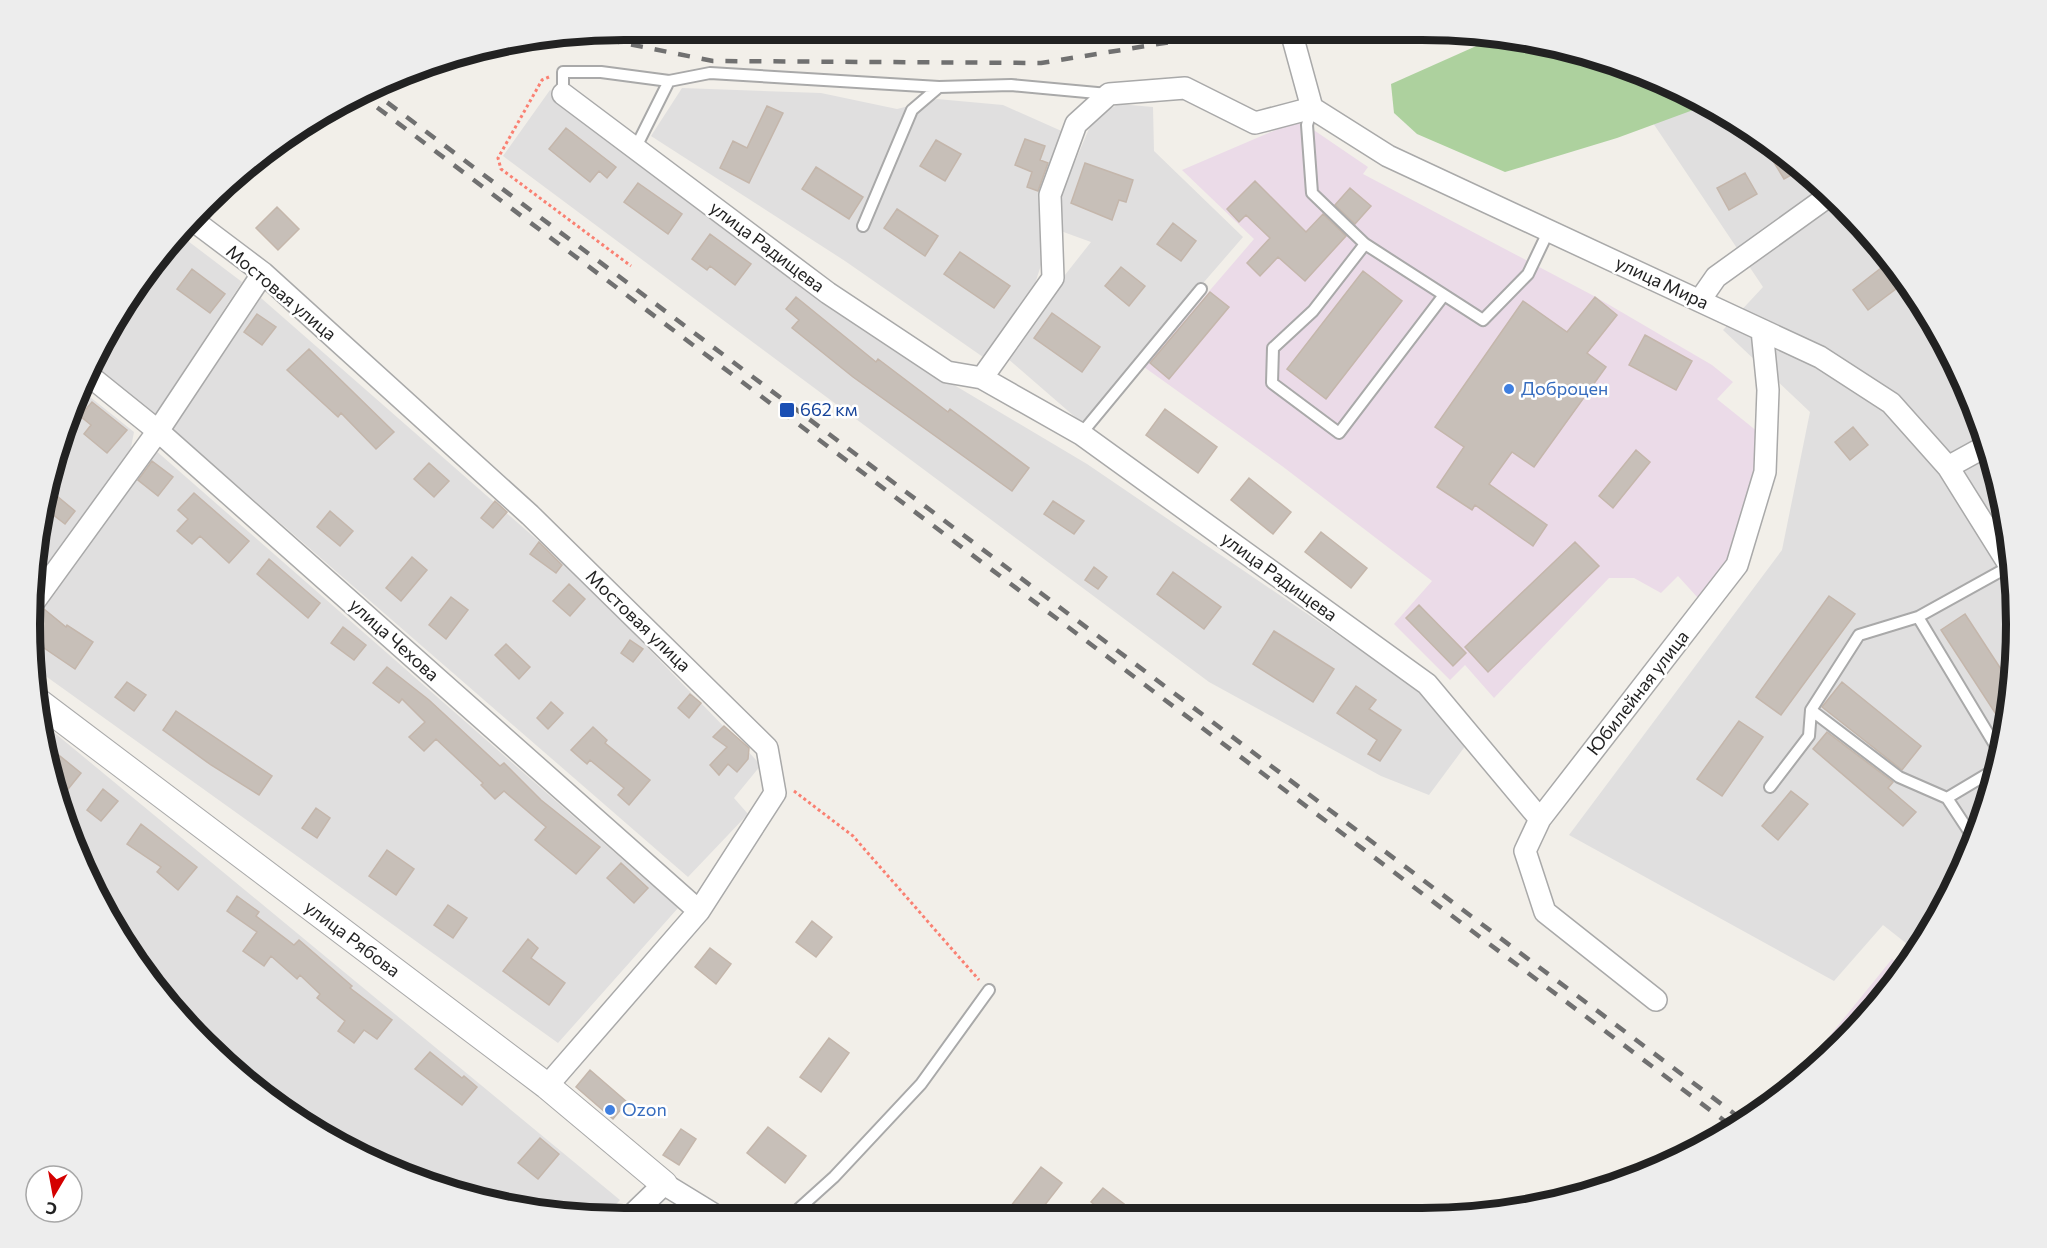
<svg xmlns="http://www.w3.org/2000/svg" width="2047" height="1248" viewBox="0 0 2047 1248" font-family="Commissioner,sans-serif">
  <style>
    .residential { fill: #e0dfdf }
    .industrial { fill: #ebdbe8 }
    .forest { fill: #add19e }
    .building { fill: #c7bfb8; stroke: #c4b6ab; stroke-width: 1.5 }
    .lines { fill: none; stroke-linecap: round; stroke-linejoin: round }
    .service-casing { stroke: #a9a9a9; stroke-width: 14 }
    .minor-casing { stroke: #a9a9a9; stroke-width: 24 }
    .tertiary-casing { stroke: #a9a9a9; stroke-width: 28 }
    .path { stroke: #fa8072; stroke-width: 3; stroke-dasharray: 3 3; stroke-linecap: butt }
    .service { stroke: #fff; stroke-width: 10 }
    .minor { stroke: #fff; stroke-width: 21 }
    .tertiary { stroke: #fff; stroke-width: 26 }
    .rail { stroke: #707070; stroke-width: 4.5; stroke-dasharray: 12 12; stroke-linecap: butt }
    .shop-dot { fill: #3f7fe0; stroke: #fff; stroke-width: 2 }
    .transit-dot { fill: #1a4fb4; stroke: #fff; stroke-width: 2 }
    .labels { text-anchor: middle; stroke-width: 5; stroke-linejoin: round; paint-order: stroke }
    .street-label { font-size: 18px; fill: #222; stroke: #fff }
    .shop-label { font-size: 18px; fill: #366cbe; stroke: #fff; text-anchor: start }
    .transit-label { font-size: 18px; fill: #164399; stroke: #fff; text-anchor: start }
    .rim { fill: none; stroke: #222; stroke-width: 8 }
  </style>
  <rect width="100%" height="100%" fill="#f2efe9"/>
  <path class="residential" d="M682 88 821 93 897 109 937 99 1003 105 1066 133 1047 246 1028 306 983 357 845 261 651 136Z
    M550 90 875 338 1087 464 1413 686 1466 745 1429 795 1381 776 1209 682 503 156Z
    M1689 98 1784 153 1869 232 1937 327 1985 433 2012 546 2016 663 1997 777 1956 886 1916 951 1883 925 1834 981 1569 835 1782 550 1810 412 1723 330 1763 287 1653 123Z
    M1119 104 1153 107 1154 151 1243 237 1082 423 1007 358 1061 280 1091 242 1058 230 1057 204 1094 117Z
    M180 235 242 282 155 415 91 362 153 263Z
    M261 298 575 573 761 765 734 798 748 814 688 877 171 428Z
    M80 389 134 432 129 458 32 586 35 546 61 433Z
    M154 449 678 908 558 1043 33 667 30 624Z
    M39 720 620 1200 608 1213H547L397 1173 263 1095 204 1044 130 954 61 815Z"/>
  <path class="industrial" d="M1299 120 1368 167 1363 174 1594 296 1712 365 1733 382 1717 399 1763 436 1735 549 1698 598 1678 576 1661 593 1634 578H1609L1494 698 1465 665 1450 680 1394 624 1432 581 1282 466 1144 367 1254 239 1182 170Z
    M1892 959 1905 969 1894 985 1815 1070 1791 1088 1789 1086Z"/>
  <path class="forest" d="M1501 35 1650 75 1704 106 1617 138 1505 172 1417 134 1394 113 1391 84Z"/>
  <path class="building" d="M767 106 783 113 749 183 720 168 733 141 747 148Z
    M566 128 616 167 607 178 599 171 590 182 549 149Z
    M1025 139 1045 146 1040 160 1048 163 1038 191 1027 187 1032 172 1015 165Z
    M1760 139 1784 153 1802 169 1784 179Z
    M936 140 961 154 945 181 920 166Z
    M1085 163 1133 180 1126 202 1119 200 1112 220 1071 203Z
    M816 167 863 197 849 219 802 189Z
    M1745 173 1757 194 1729 210 1717 188Z
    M1255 181 1306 232 1323 214 1346 236 1305 281 1278 257 1260 276 1247 263 1270 238 1246 215 1239 222 1227 209Z
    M638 183 682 214 668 234 624 202Z
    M1350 188 1371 206 1355 224 1335 205Z
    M277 207 299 229 278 250 256 228Z
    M897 209 938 236 925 256 884 228Z
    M1173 223 1196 241 1181 261 1157 244Z
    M710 234 751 264 735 285 710 266 707 270 692 259Z
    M960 252 1010 286 994 308 944 274Z
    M1890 261 1905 282 1868 310 1853 290Z
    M1121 267 1145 286 1129 306 1105 286Z
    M192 269 225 294 210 313 177 289Z
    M1363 271 1402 301 1326 399 1287 369Z
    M1210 292 1229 307 1169 379 1150 363Z
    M796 297 876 362 878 359 948 412 950 409 1029 468 1012 491 853 377 792 328 799 320 786 309Z
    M1595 297 1617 315 1587 353 1606 367 1534 467 1512 452 1489 484 1547 525 1533 546 1475 505 1472 510 1437 487 1464 447 1435 427 1523 301 1567 332Z
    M1052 313 1100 347 1082 372 1034 338Z
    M257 314 276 327 262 345 244 332Z
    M1645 335 1692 361 1676 390 1629 365Z
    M309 349 394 432 376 449 341 413 338 417 287 370Z
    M92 402 127 430 107 453 84 434 91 425 80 416Z
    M1165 409 1217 447 1198 473 1146 435Z
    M1853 427 1868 445 1850 460 1835 442Z
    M1636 450 1650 462 1613 508 1599 496Z
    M152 461 173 477 158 496 138 480Z
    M429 463 449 481 434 497 414 479Z
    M1249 478 1291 512 1273 534 1231 500Z
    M194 493 249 541 229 563 200 536 192 544 177 531 188 519 178 510Z
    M57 496 75 511 65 524 47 510Z
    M495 501 507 512 493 528 481 518Z
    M1053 501 1084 521 1074 534 1044 514Z
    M330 511 353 531 340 546 317 527Z
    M1321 532 1367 568 1351 588 1305 552Z
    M539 542 562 565 556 573 530 554Z
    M1575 542 1599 566 1488 672 1465 647Z
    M412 557 427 570 401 601 386 588Z
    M269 559 320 603 308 618 257 574Z
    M1094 567 1107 577 1098 589 1085 580Z
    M1173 572 1221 607 1204 629 1157 594Z
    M569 584 585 599 570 616 553 601Z
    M1829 596 1855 614 1781 715 1756 697Z
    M451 597 468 610 446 639 429 625Z
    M1419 605 1466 653 1453 666 1406 618Z
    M44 609 66 627 67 625 93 642 75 669 41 646 39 649 31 643 30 622Z
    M1965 614 2012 686 2005 728 1941 630Z
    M343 627 366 645 354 660 331 643Z
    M1274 631 1334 669 1313 702 1253 664Z
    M630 640 643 649 633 662 621 653Z
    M506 644 530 667 519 679 495 655Z
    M387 667 429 700 500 766 504 763 541 800 600 847 576 874 535 840 546 827 504 791 495 799 481 785 483 783 436 739 424 751 409 737 425 722 402 699 399 703 373 683Z
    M127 682 146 695 134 711 115 697Z
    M1842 682 1921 746 1902 770 1822 707Z
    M1356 686 1376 700 1369 709 1401 730 1380 761 1368 754 1377 740 1337 713Z
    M690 694 701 703 689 718 678 708Z
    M551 702 563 713 548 729 537 718Z
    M176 711 272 776 259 795 211 765 163 730Z
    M1739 721 1763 737 1722 796 1697 779Z
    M724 726 749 748 748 759 737 772 728 764 719 775 710 765 727 747 713 737Z
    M593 727 607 740 605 743 650 780 629 805 618 795 624 788 590 760 587 764 571 750Z
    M1827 732 1893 782 1888 788 1916 812 1903 826 1813 749Z
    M45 744 81 773 65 793 54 784Z
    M103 789 118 801 101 821 87 810Z
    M1791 791 1808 804 1778 840 1762 826Z
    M316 808 330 818 317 838 302 828Z
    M141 824 197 867 178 890 157 872 161 867 127 844Z
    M387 850 414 869 396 895 369 876Z
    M621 863 648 888 634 903 607 878Z
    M237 896 259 912 256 916 294 945 299 940 352 986 350 988 392 1020 377 1039 364 1030 354 1043 338 1031 345 1021 317 998 320 994 300 975 297 979 271 956 264 966 243 951 257 932 227 911Z
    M448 905 467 918 453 938 434 925Z
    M812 921 832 937 816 957 796 942Z
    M528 939 538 948 531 958 565 983 549 1005 503 971Z
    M710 948 731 964 716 984 695 967Z
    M829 1038 849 1053 821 1092 800 1077Z
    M430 1052 462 1078 464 1076 477 1087 462 1105 415 1069Z
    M590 1070 627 1102 613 1119 576 1087Z
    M768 1127 806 1156 785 1183 747 1153Z
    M681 1129 696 1139 679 1165 663 1155Z
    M540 1138 559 1154 538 1179 518 1163Z
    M1041 1167 1062 1183 1037 1215H1004Z
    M1103 1188 1124 1204 1115 1215H1107L1091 1202Z"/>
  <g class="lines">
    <g class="service-casing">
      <path id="service" d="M563 94V72H601L669 81 710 73 939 87 1011 85 1108 94
        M1312 108 1307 125 1312 193 1365 244 1483 320 1528 274 1549 230
        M636 147 669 81
        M863 226 912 110 939 87
        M1365 244 1313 311 1273 348 1272 383 1339 433 1444 295
        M1081 434 1201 289
        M1918 617 2001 755
        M1811 710 1899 777 1947 798
        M1770 787 1809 736 1811 710 1859 635 1918 617 2010 566
        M1974 839 1947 798 1999 767
        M793 1214 834 1177 921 1084 989 990"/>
    </g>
    <g class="minor-casing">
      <path id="minor" d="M1292 35 1312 108 1388 156 1820 357 1891 403 1948 467 2013 571
        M563 94 828 293 947 372 982 378
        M1312 108 1255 123 1185 88 1109 94 1076 124 1050 195 1053 278 982 378 1081 434 1427 684 1540 819
        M194 221 263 273 530 515 767 748 775 793 699 911 547 1086
        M1700 300 1716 277 1830 195
        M86 373 158 431 699 911
        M1948 467 1988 445
        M31 606 158 431 263 273
        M1656 1000 1545 912 1525 851 1540 819 1737 565 1765 472 1768 390 1762 330
        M634 1213 664 1184 713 1214"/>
    </g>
    <g class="tertiary-casing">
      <path id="tertiary" d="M35 699 547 1086 664 1184"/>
    </g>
    <path class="path" d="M549 77 542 80 498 158 501 169 631 266
      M794 791 853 836 979 980"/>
    <use href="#service" class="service"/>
    <use href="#minor" class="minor"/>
    <use href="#tertiary" class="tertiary"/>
    <path class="rail" d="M584 35 713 61 1041 63 1214 35
      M368 88 1744 1121
      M358 93 1734 1128"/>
  </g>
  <g class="shop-dot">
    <circle cx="1509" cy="389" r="6"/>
    <circle cx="610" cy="1110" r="6"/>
  </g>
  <rect class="transit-dot" x="779" y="402" width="16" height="16" rx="3"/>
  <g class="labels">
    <g class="street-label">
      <text transform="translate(767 247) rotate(37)" y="6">улица Радищева</text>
      <text transform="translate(1662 283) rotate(25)" y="6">улица Мира</text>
      <text transform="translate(281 293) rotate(40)" y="6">Мостовая улица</text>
      <text transform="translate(1279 577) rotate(36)" y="6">улица Радищева</text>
      <text transform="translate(638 621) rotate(44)" y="6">Мостовая улица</text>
      <text transform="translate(394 640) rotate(42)" y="6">улица Чехова</text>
      <text transform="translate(1638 693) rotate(-52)" y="6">Юбилейная улица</text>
      <text transform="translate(352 939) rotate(37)" y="6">улица Рябова</text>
    </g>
    <g class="shop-label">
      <text x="1521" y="395">Доброцен</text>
      <text x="622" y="1116">Ozon</text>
    </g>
    <g class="transit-label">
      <text x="800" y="416">662 км</text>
    </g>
  </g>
  <path d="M0 0H2047V1248H0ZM624 40H1422A584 584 0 0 1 2006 624V624A584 584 0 0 1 1422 1208H624A584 584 0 0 1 40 624V624A584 584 0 0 1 624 40Z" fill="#ededed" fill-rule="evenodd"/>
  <path class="rim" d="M624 40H1422A584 584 0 0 1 2006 624V624A584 584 0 0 1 1422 1208H624A584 584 0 0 1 40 624V624A584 584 0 0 1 624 40Z"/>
  <g transform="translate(54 1194) rotate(190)"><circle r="28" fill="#ffffff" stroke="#a7a7a7" stroke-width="1.5"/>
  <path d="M0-4.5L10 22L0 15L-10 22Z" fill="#d40000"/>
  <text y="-9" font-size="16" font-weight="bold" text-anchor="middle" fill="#222222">С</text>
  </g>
</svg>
